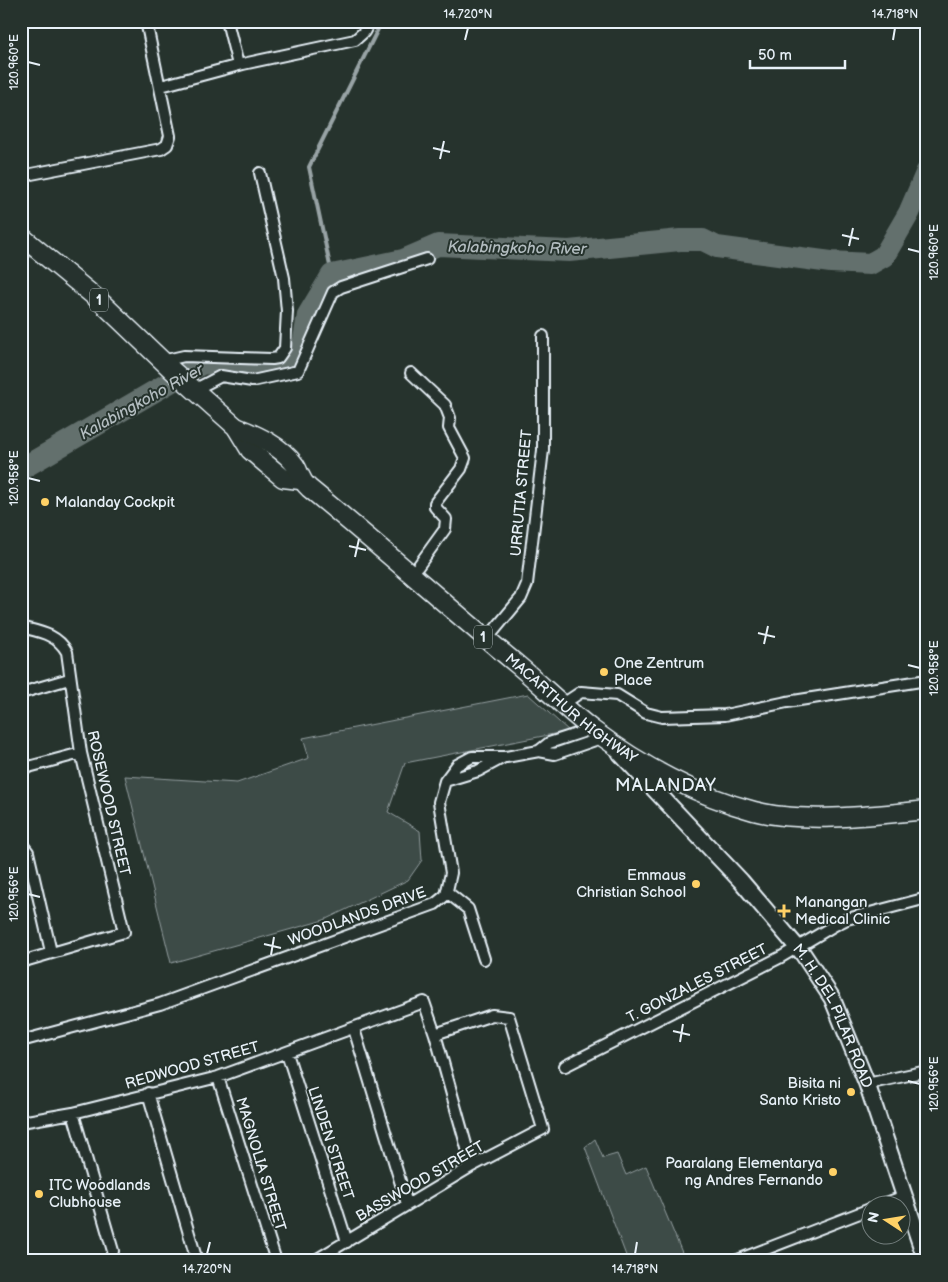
<svg xmlns="http://www.w3.org/2000/svg" width="948" height="1282" viewBox="0 0 948 1282" font-family="'Balsamiq Sans',sans-serif">
  <style>
    .green { fill: #3e4b47; stroke: #939ea0 }
    .lines { fill: none; stroke-linecap: round; stroke-linejoin: round }
    .stream { stroke: #98a3a5; stroke-width: 4 }
    .river { stroke: #636f6d; stroke-width: 22 }
    .minor-casing { stroke: #e8f1f8; stroke-width: 14 }
    .secondary-casing { stroke: #e8f1f8; stroke-width: 19 }
    .trunk-casing { stroke: #e8f1f8; stroke-width: 21 }
    .minor { stroke: #26332d; stroke-width: 10 }
    .secondary { stroke: #26332d; stroke-width: 15 }
    .trunk { stroke: #26332d; stroke-width: 18 }
    .ticks { fill: none; stroke: #e8f1f8; stroke-width: 2 }
    .poi-dot { fill: #ffd166; stroke: #26332d; stroke-width: 2 }
    .labels { text-anchor: middle; stroke-width: 4; stroke-linejoin: round; paint-order: stroke }
    .shield { fill: #26332d; stroke: #aeb8bb; stroke-width: 1 }
    .shield-label { font-size: 14px; font-weight: bold; fill: #e8f1f8 }
    .street-label { font-size: 15px; fill: #e8f1f8; stroke: #26332d }
    .poi-label { font-size: 15px; fill: #e8f1f8; stroke: #26332d; text-anchor: start }
    .water-label { font-size: 16px; font-style: italic; fill: #b3bdc0; stroke: #26332d }
    .quarter-label { font-size: 18px; letter-spacing: 1px; fill: #e8f1f8; stroke: #26332d }
    .neatline { fill: none; stroke: #e8f1f8; stroke-width: 2 }
    .ticks-label { font-size: 12px; text-anchor: middle; fill: #e8f1f8 }
  </style>
  <rect width="100%" height="100%" fill="#26332d"/>
  <filter id="ink" filterUnits="userSpaceOnUse"><feTurbulence type="fractalNoise" baseFrequency=".02" numOctaves="2"/><feDisplacementMap in="SourceGraphic" scale="10" xChannelSelector="R" yChannelSelector="G"/><feConvolveMatrix kernelMatrix="1 2 1 2 8 2 1 2 1" color-interpolation-filters="sRGB"/></filter>
  <g filter="url(#ink)">
    <path class="green" d="M528 694 569 731 405 763 388 812 420 831 422 860 408 880 324 920 171 963 125 776 237 783 309 758 303 738Z
      M595 1139 603 1158 617 1154 626 1175 646 1166 683 1255 672 1261H628L585 1147Z"/>
    <g class="lines">
      <path class="stream" d="M332 275 309 167 382 21"/>
      <path class="river" d="M21 469 203 363 255 367 286 365 297 360 303 346 308 315 332 275 403 260 438 245 569 251 680 240H703L717 247 831 262 870 264 884 256 909 213 927 171"/>
      <g class="minor-casing">
        <path id="minor" d="M227 21 238 65
          M161 86 243 64 355 40 364 32 370 21
          M21 176 161 149 167 145 170 136 146 21
          M162 361 184 356 272 359 278 358 285 348 287 311 284 278 260 173
          M194 390 221 376 252 381 298 371 333 292 341 287 427 259
          M411 576 445 529 446 519 435 507V503L461 469 465 458 449 428 450 418 445 405 411 373
          M21 627C40 632 57 634 67 652L81 753 124 932 21 962
          M487 639 521 598 527 584 543 450V336
          M21 693 69 679
          M563 704 581 692 617 695 646 713 662 717 725 715 787 702 927 680
          M539 751 549 743 592 729
          M21 769 81 753
          M445 781 478 771 504 757
          M21 843 28 852 51 952
          M447 892 468 909 484 959
          M354 1029 407 1204
          M21 1041 160 1004 435 904 446 895 451 873 439 802 445 781 457 765 472 757H506L539 751 555 754 604 737
          M287 1053 347 1242
          M565 1066 781 957 835 925 847 919 927 898
          M218 1077 276 1261
          M867 1084 927 1071
          M148 1093 197 1261
          M73 1113 113 1251 110 1261
          M21 1122 73 1113 218 1077 424 1002 435 1034 472 1166
          M883 1204 905 1196
          M314 1261 472 1166 543 1129 509 1017 492 1015 435 1034
          M735 1261 870 1209"/>
      </g>
      <g class="secondary-casing">
        <g id="secondary">
          <path id="s1" d="M620 753 741 881 803 954 832 998 867 1084 926 1261"/>
        </g>
      </g>
      <g class="trunk-casing">
        <g id="trunk">
          <path d="M21 236 100 301 172 370 236 427 250 450 265 463 283 478 300 480"/>
          <path id="s2" d="M236 427C257 435 281 446 295 465 301 474 299 479 309 488 380 546 448 607 519 666 544 687 567 710 593 730 640 765 697 796 754 811 802 824 877 815 927 810"/>
        </g>
      </g>
      <use href="#minor" class="minor"/>
      <use href="#secondary" class="secondary"/>
      <use href="#trunk" class="trunk"/>
    </g>
  </g>
  <path class="ticks" d="M465 40 468 28M893 40 895 28M28 62 40 65M433 148 450 152M440 159 444 141M842 235 859 239M849 246 853 228M908 249 920 252M28 478 40 481M349 546 366 550M355 557 359 539M758 633 775 637M764 644 768 626M908 665 920 668M28 894 40 897M264 944 281 948M271 955 274 937M673 1031 690 1035M680 1042 683 1024M908 1081 920 1084M207 1254 210 1242M635 1254 637 1242"/>
  <g class="poi-dot">
    <circle cx="45" cy="502" r="5"/>
    <circle cx="604" cy="672" r="5"/>
    <circle cx="696" cy="884" r="5"/>
    <path d="M781.5 903.5h5v5h5v5h-5v5h-5v-5h-5v-5h5z"/>
    <circle cx="851" cy="1092" r="5"/>
    <circle cx="833" cy="1172" r="5"/>
    <circle cx="39" cy="1194" r="5"/>
  </g>
  <g class="labels">
    <g class="shield">
      <rect x="90" y="288.5" width="18" height="23" rx="4"/>
      <rect x="474" y="625.5" width="18" height="23" rx="4"/>
    </g>
    <g class="shield-label">
      <text x="99" y="305">1</text>
      <text x="483" y="642">1</text>
    </g>
    <g class="street-label">
      <text transform="translate(521 493) rotate(-85)" y="5">URRUTIA STREET</text>
      <text dy="5" stroke="none"><textPath href="#s2" startOffset="441">MACARTHUR HIGHWAY</textPath></text>
      <text transform="translate(109 803) rotate(77)" y="5">ROSEWOOD STREET</text>
      <text transform="translate(357 916) rotate(-20)" y="5">WOODLANDS DRIVE</text>
      <text transform="translate(697 983) rotate(-27)" y="5">T. GONZALES STREET</text>
      <text dy="5" stroke="none"><textPath href="#s1" startOffset="341">M. H. DEL PILAR ROAD</textPath></text>
      <text transform="translate(192 1065) rotate(-16)" y="5">REDWOOD STREET</text>
      <text transform="translate(331 1143) rotate(72)" y="5">LINDEN STREET</text>
      <text transform="translate(261 1164) rotate(73)" y="5">MAGNOLIA STREET</text>
      <text transform="translate(420 1181) rotate(-30)" y="5">BASSWOOD STREET</text>
    </g>
    <g class="poi-label">
      <text x="55" y="507">Malanday Cockpit</text>
      <text x="614" y="668">One Zentrum<tspan x="614" dy="17">Place</tspan></text>
      <text x="686" y="880" text-anchor="end">Emmaus<tspan x="686" dy="17">Christian School</tspan></text>
      <text x="795" y="907">Manangan<tspan x="795" dy="17">Medical Clinic</tspan></text>
      <text x="841" y="1088" text-anchor="end">Bisita ni<tspan x="841" dy="17">Santo Kristo</tspan></text>
      <text x="823" y="1168" text-anchor="end">Paaralang Elementarya<tspan x="823" dy="17">ng Andres Fernando</tspan></text>
      <text x="49" y="1190">ITC Woodlands<tspan x="49" dy="17">Clubhouse</tspan></text>
    </g>
    <g class="water-label">
      <text transform="translate(517 247) rotate(1)" y="6">Kalabingkoho River</text>
      <text transform="translate(141 401) rotate(-29)" y="6">Kalabingkoho River</text>
    </g>
    <g class="quarter-label">
      <text x="666" y="791">MALANDAY</text>
    </g>
  </g>
  <rect width="948" height="1282" fill="none" stroke="#26332d" stroke-width="55"/>
  <g transform="translate(886 1220) rotate(282)"><circle r="24" fill="#26332d" stroke="#747f7e"/>
  <path d="M0-4L9 19L0 12L-9 19Z" fill="#ffd166"/>
  <text y="-8" font-size="14" font-weight="bold" text-anchor="middle" fill="#e8f1f8">N</text>
  </g>
  <path d="M750 60v8h95v-8" fill="none" stroke="#e8f1f8" stroke-width="2.5"/>
  <text x="758" y="60" font-size="15" fill="#e8f1f8" stroke="#26332d" stroke-width="4" paint-order="stroke">50 m</text>
  <rect x="28" y="28" width="892" height="1226" class="neatline"/>
  <g class="ticks-label">
    <text x="468" y="18">14.720°N</text>
    <text x="895" y="18">14.718°N</text>
    <text transform="translate(14 62) rotate(-90)" y="4">120.960°E</text>
    <text transform="translate(934 252) rotate(-90)" y="4">120.960°E</text>
    <text transform="translate(14 478) rotate(-90)" y="4">120.958°E</text>
    <text transform="translate(934 668) rotate(-90)" y="4">120.958°E</text>
    <text transform="translate(14 894) rotate(-90)" y="4">120.956°E</text>
    <text transform="translate(934 1084) rotate(-90)" y="4">120.956°E</text>
    <text x="207" y="1273">14.720°N</text>
    <text x="635" y="1273">14.718°N</text>
  </g>
</svg>
